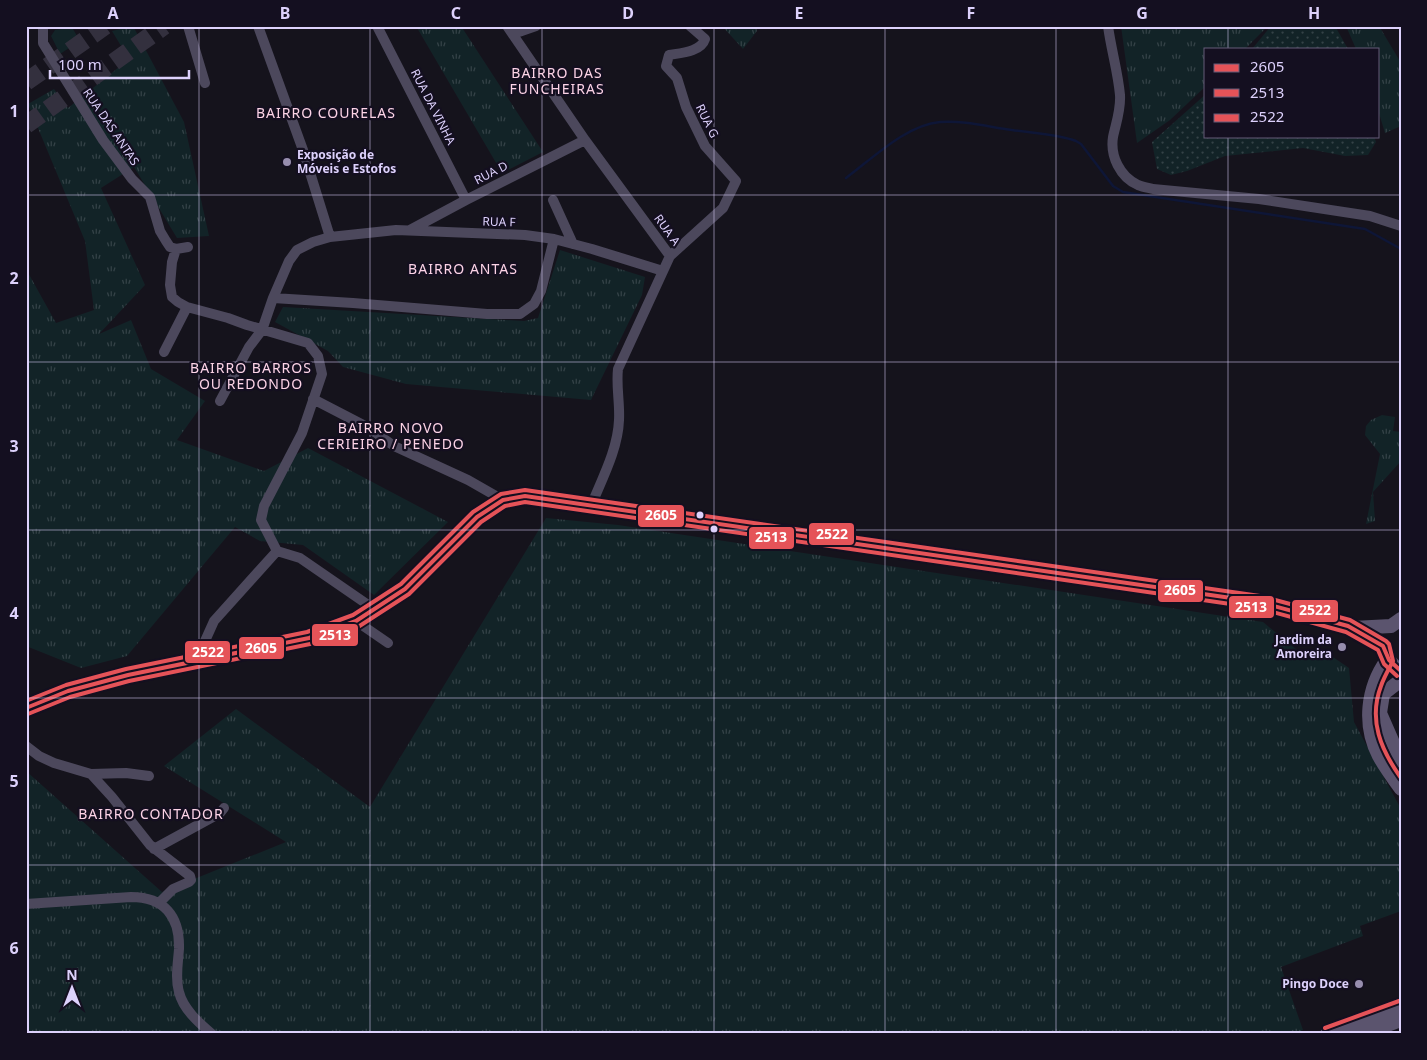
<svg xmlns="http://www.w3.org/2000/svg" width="1427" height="1060" viewBox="0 0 1427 1060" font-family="'Noto Sans',sans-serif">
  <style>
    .grass { fill: url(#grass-tufts) }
    .park { fill: url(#park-dots) }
    .pitch { fill: #122327 }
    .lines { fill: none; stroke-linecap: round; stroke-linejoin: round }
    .stream { stroke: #0e1637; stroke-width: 2.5 }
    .motorway-tunnel { stroke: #33303e; stroke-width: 18; stroke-dasharray: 18 9; stroke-linecap: butt }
    .minor { stroke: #4c485c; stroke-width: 10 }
    .secondary { stroke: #5b546e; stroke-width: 14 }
    .bus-1-casing { stroke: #140f20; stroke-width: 8 }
    .bus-2-casing { stroke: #140f20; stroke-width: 8 }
    .bus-3-casing { stroke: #140f20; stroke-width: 8 }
    .bus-1 { stroke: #e55358; stroke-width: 4 }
    .bus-2 { stroke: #e55358; stroke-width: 4 }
    .bus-3 { stroke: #e55358; stroke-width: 4 }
    .grid { fill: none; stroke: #ddd1fc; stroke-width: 1; stroke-opacity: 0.55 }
    .poi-dot { fill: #978eae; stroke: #140f20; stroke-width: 2 }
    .bus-dot { fill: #ddd1fc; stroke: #140f20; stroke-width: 2 }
    .labels { text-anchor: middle; stroke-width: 4.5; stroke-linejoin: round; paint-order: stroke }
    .street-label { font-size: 12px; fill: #ddd1fc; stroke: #140f20 }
    .poi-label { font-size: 12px; font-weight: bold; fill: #ddd1fc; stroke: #140f20; text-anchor: end }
    .neighbourhood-label { font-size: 14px; letter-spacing: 1px; fill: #fcd3e6; stroke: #140f20 }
    .line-badge { stroke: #140f20; stroke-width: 2 }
    .badge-label { font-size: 14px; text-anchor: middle; font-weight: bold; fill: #fff }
    .neatline { fill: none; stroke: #ddd1fc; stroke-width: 2 }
    .grid-label { font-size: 16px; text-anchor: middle; font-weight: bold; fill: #ddd1fc }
  </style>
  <defs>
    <pattern id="grass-tufts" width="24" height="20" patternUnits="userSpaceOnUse" patternTransform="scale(1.25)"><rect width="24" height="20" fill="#122327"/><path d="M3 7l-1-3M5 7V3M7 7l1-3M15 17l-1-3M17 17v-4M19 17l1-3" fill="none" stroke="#344247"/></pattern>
    <pattern id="park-dots" width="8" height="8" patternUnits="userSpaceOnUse" patternTransform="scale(1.25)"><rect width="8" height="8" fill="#122327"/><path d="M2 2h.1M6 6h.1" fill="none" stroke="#344247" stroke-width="1.8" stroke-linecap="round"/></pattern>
  </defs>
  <rect width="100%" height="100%" fill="#15131c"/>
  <path class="grass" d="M133 26 184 122 209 236 177 238 134 167 101 188 145 285 99 334 131 320 151 369 205 401 177 440 264 471 308 448 448 522 374 595 303 545 260 541 235 527 127 656 81 668 26 646V269L56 323 94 310 85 241 28 104 54 89 68 108 129 59 112 31Z
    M416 26H461L543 152 502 173Z
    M722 26H756L757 31 743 49Z
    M1121 26H1268L1245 49H1206V86L1170 120 1137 143Z
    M1346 26H1379L1401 63V126L1385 133 1378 110V49H1356Z
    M560 250 645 277 642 295 591 400 406 384 343 367 328 351 275 322 283 307 524 321 538 318Z
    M1382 415 1395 417 1393 431 1401 432V461L1373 492 1375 521 1366 524 1380 454 1365 435 1366 426 1371 420Z
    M546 518 618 525 1263 622 1297 650 1327 653 1349 668 1354 722 1401 809V911L1360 926 1363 936 1281 967 1303 1030 1293 1034H26V771L162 892 286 842 164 766 236 709 370 807Z"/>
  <path class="park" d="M1271 26H1335L1348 49H1252Z
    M1206 94V136H1374L1376 142 1368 155 1345 156 1303 148 1225 156 1187 171 1171 175 1157 169 1152 142Z"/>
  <path class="pitch" d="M68 28 73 29 80 41 60 54 51 36 55 30Z"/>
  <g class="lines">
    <path class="stream" d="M846 178C873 158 906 125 940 122 964 120 989 127 1012 130 1032 133 1058 134 1076 141L1081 144 1113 186 1123 192 1365 229 1401 249"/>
    <path class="motorway-tunnel" d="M26 82 105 26
      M26 125 164 26"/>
    <path class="minor" d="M43 26V43L103 140 132 179 150 197 160 231 166 241 170 247 176 249 188 247
      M188 26 205 83
      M258 26 303 150 330 237
      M377 26 466 200
      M507 26 585 140 670 256 618 369C616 386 620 403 619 420 618 449 602 479 591 506
      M1108 26C1111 49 1118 72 1120 95 1121 110 1116 123 1113 137 1110 156 1120 177 1138 185 1143 187 1149 188 1153 189L1259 199 1370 216 1401 226
      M513 34 536 26
      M553 200 573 244
      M410 230 466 200 585 140
      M176 249 172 262 170 285 172 297 178 302 187 307 228 318 247 325 308 343 318 356 322 374 302 433 264 506 261 520 277 551 214 621 196 661
      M670 256 723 208 736 181 705 146 686 107 677 78 666 66 669 55C680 53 701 52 705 39L690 26
      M273 298 289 261 297 250 313 242 330 237 396 230 525 235 554 239 592 249 663 271
      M164 352 187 307
      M313 399 369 428 394 446 468 480 503 500
      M220 401 249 347 262 330 273 298 353 303 487 314H520L534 304 541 291 554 239
      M277 551 300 558 374 609
      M356 621 388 643
      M26 746 39 756 54 763 91 774 112 797 150 845 190 876 191 880 189 882 173 889 159 903
      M91 774 126 773 149 776
      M154 849 220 813 224 808
      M26 904 131 897C164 897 180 916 179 949 178 963 175 978 179 992 183 1009 199 1023 212 1034"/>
    <path class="secondary" d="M1353 628 1391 626 1401 619
      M1387 660C1367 688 1363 725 1379 756 1385 767 1393 778 1401 789
      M1401 680 1383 694 1380 713 1401 761
      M26 708 68 691 128 675 309 638 356 621 405 589 477 517 503 500 525 496 1217 597 1259 602 1348 626 1383 646C1387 658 1390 664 1401 671
      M1327 1034 1401 1007
      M1363 1034 1401 1020"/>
    <g class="bus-1-casing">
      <path id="bus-1" d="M26 708 68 691 128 675 309 638 356 621 405 589 477 517 503 500 525 496 1259 602 1348 626 1383 646 1389 660 1401 671"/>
    </g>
    <g class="bus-2-casing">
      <path id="bus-2" d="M28 714 70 697 129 681 310 644 358 627 409 594 481 522 505 506 525 502 1258 608 1346 632 1378 650 1384 664 1397 676"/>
    </g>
    <g class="bus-3-casing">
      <path id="bus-3" d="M26 701 66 685 126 669 307 632 353 615 401 584 473 512 501 494 525 490 1260 596 1350 620 1386 641 1389 644 1393 661C1389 669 1384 677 1381 686 1368 720 1381 750 1401 778
        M1325 1028 1399 1001"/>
    </g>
    <use href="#bus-1" class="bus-1"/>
    <use href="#bus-2" class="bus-2"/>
    <use href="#bus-3" class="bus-3"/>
  </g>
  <path class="grid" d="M199 26V1034M370 26V1034M542 26V1034M714 26V1034M885 26V1034M1056 26V1034M1228 26V49M1228 136V1034M26 195H1401M26 362H1401M26 530H1401M26 698H1401M26 865H1401"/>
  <g class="poi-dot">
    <circle cx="287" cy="162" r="5"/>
    <circle cx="1342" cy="647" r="5"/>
    <circle cx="1359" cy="984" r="5"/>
  </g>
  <g class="bus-dot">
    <circle cx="700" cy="515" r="4.5"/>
    <circle cx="714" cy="529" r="4.5"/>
  </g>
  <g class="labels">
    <g class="street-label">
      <text transform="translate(433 107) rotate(63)" y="4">RUA DA VINHA</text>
      <text transform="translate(707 121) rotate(64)" y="4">RUA G</text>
      <text transform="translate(111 127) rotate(56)" y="4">RUA DAS ANTAS</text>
      <text transform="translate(491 173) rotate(-27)" y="4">RUA D</text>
      <text transform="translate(499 222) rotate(2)" y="4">RUA F</text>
      <text transform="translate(667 230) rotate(54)" y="4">RUA A</text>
    </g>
    <g class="poi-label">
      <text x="297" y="159" text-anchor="start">Exposição de<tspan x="297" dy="14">Móveis e Estofos</tspan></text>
      <text x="1332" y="644">Jardim da<tspan x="1332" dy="14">Amoreira</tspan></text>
      <text x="1349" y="988">Pingo Doce</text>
    </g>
    <g class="neighbourhood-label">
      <text x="557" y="78">BAIRRO DAS<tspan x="557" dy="16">FUNCHEIRAS</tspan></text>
      <text x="326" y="118">BAIRRO COURELAS</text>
      <text x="463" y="274">BAIRRO ANTAS</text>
      <text x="251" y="373">BAIRRO BARROS<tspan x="251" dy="16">OU REDONDO</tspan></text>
      <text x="391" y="433">BAIRRO NOVO<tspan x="391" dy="16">CERIEIRO / PENEDO</tspan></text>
      <text x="151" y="819">BAIRRO CONTADOR</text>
    </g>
  </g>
  <g class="line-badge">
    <rect x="637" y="504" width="48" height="24" rx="5" fill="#e55358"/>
    <rect x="808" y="522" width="47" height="24" rx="5" fill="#e55358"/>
    <rect x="748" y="526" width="47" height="24" rx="5" fill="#e55358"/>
    <rect x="1157" y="579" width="47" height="24" rx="5" fill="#e55358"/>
    <rect x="1228" y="595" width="47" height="24" rx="5" fill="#e55358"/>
    <rect x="1291" y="599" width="48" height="24" rx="5" fill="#e55358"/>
    <rect x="311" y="623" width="48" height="24" rx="5" fill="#e55358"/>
    <rect x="238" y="636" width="47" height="24" rx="5" fill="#e55358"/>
    <rect x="184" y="640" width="47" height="24" rx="5" fill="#e55358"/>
  </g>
  <g class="badge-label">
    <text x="661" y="520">2605</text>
    <text x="832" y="539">2522</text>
    <text x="771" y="542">2513</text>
    <text x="1180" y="595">2605</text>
    <text x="1251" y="612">2513</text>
    <text x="1315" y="615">2522</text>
    <text x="335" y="640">2513</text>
    <text x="261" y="653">2605</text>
    <text x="208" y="657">2522</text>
  </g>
  <rect width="1427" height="1060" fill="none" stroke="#140f20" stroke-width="55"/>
  <rect x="1204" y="48" width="175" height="90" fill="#140f20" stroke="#645d78"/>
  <rect x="1214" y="64" width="25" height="8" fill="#e55358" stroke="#645d78"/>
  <text x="1250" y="72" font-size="15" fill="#ddd1fc">2605</text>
  <rect x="1214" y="89" width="25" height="8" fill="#e55358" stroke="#645d78"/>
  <text x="1250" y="98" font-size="15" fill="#ddd1fc">2513</text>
  <rect x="1214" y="114" width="25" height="8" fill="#e55358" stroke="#645d78"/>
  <text x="1250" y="122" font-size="15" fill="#ddd1fc">2522</text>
  <g transform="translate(72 988)" stroke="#140f20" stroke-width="4" paint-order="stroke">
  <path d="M0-4L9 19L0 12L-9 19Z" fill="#ddd1fc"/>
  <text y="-8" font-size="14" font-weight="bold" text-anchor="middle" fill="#ddd1fc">N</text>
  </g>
  <path d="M50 70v8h139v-8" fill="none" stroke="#ddd1fc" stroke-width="2.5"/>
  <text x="58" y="70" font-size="15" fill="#ddd1fc" stroke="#140f20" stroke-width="4" paint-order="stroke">100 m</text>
  <rect x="28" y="28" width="1372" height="1004" class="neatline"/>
  <g class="grid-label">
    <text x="113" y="19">A</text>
    <text x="285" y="19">B</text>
    <text x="456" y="19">C</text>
    <text x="628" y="19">D</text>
    <text x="799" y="19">E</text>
    <text x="971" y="19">F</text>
    <text x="1142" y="19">G</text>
    <text x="1314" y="19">H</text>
    <text x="14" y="117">1</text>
    <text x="14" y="284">2</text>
    <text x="14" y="452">3</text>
    <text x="14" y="619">4</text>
    <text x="14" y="787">5</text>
    <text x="14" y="954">6</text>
  </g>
</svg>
